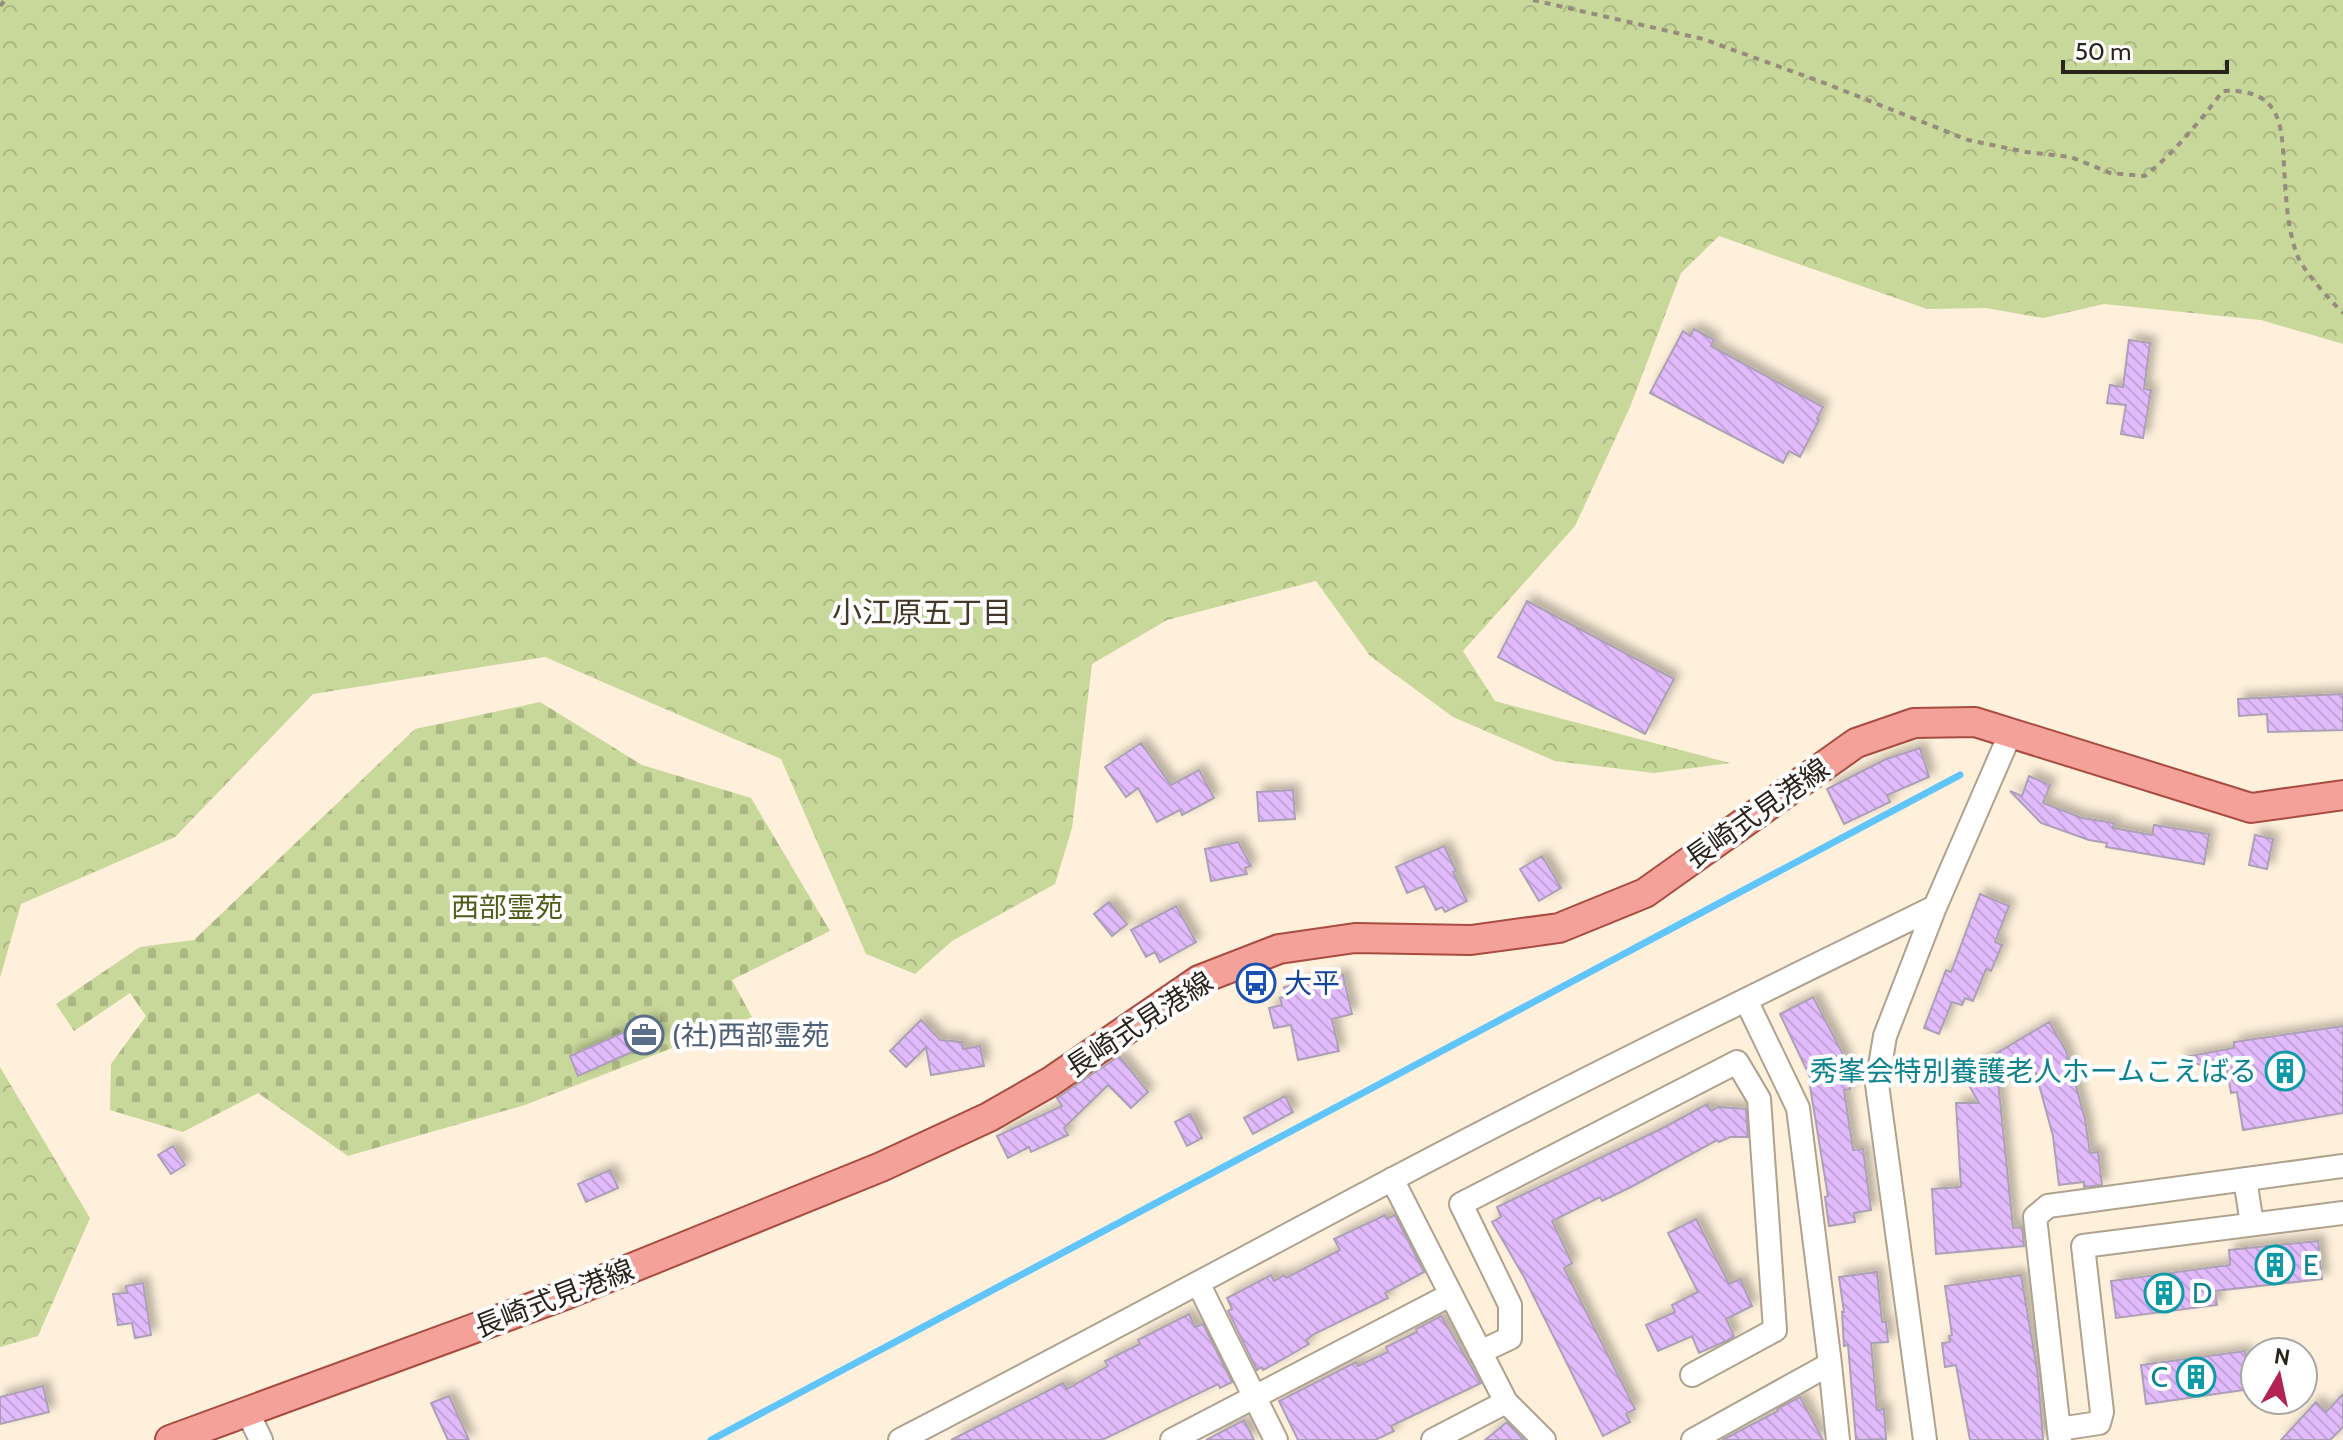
<svg xmlns="http://www.w3.org/2000/svg" width="2343" height="1440" viewBox="0 0 2343 1440" font-family="Cabin,'Noto Sans JP',sans-serif">
  <style>
    .forest { fill: url(#forest-crowns) }
    .cemetery { fill: url(#cemetery-stones) }
    .lines { fill: none; stroke-linecap: round; stroke-linejoin: round }
    .stream { stroke: #5fc5fc; stroke-width: 7 }
    .building { fill: url(#building-back-hatch); stroke: #aca0b4; stroke-width: 2; filter: url(#shadow) }
    .minor-casing { stroke: #afa28e; stroke-width: 26 }
    .major-casing { stroke: #a84c42; stroke-width: 32 }
    .path { stroke: #968c7d; stroke-width: 4; stroke-dasharray: 6 6; stroke-linecap: butt }
    .minor { stroke: #fff; stroke-width: 22 }
    .major { stroke: #f4a19a; stroke-width: 28 }
    .labels { text-anchor: middle; stroke-width: 8; stroke-linejoin: round; paint-order: stroke }
    .street-label { font-size: 28px; fill: #29241c; stroke: #fff }
    .park-label { font-size: 28px; fill: #505d1a; stroke: #fff }
    .transit-label { font-size: 28px; fill: #164399; stroke: #fff; text-anchor: start }
    .service-label { font-size: 28px; fill: #4e5e75; stroke: #fff; text-anchor: start }
    .culture-label { font-size: 28px; fill: #0d838f; stroke: #fff; text-anchor: end }
    .neighbourhood-label { font-size: 30px; fill: #443928; stroke: #fff }
  </style>
  <defs>
    <pattern id="forest-crowns" width="20" height="18" patternUnits="userSpaceOnUse" patternTransform="scale(2)"><rect width="20" height="18" fill="#c8d79a"/><path d="M2 6a3 3 0 1 1 6 0M12 15a3 3 0 1 1 6 0" fill="none" stroke="#acb884"/></pattern>
    <pattern id="cemetery-stones" width="16" height="16" patternUnits="userSpaceOnUse" patternTransform="scale(2)"><rect width="16" height="16" fill="#c8d79a"/><path d="M2 7V4a2 2 0 0 1 4 0v3zM10 15v-3a2 2 0 0 1 4 0v3z" fill="#acb884"/></pattern>
    <pattern id="building-back-hatch" width="6" height="6" patternUnits="userSpaceOnUse" patternTransform="scale(2)"><rect width="6" height="6" fill="#e2bbfd"/><path d="M-1 5l2 2M0 0l6 6M5-1l2 2" fill="none" stroke="#c2a1d8"/></pattern>
    <filter id="shadow"><feDropShadow dx="6" dy="-6" stdDeviation="4" flood-color="#0004"/></filter>
  </defs>
  <rect width="100%" height="100%" fill="#fef0db"/>
  <path class="forest" d="M0 0H2343V344L2261 320 2104 304 2043 318 1986 308 1927 309 1719 236 1681 273 1630 407 1575 526 1463 651 1495 701 1730 763 1654 773 1555 761 1453 717 1370 656 1316 581 1167 620 1092 664 1072 828 1055 884 952 941 915 974 866 954 781 759 545 657 313 694 175 837 21 904 0 978Z
    M0 1067 90 1218 38 1336 0 1347Z"/>
  <path class="cemetery" d="M540 702 642 765 751 798 830 931 732 980 752 1017 525 1105 348 1156 258 1093 183 1132 110 1110 111 1064 146 1016 130 993 74 1031 56 1004 140 947 194 940 415 729Z"/>
  <g class="lines">
    <path class="stream" d="M711 1440 1960 775"/>
  </g>
  <path class="building" d="M1694 329 1714 340 1711 346 1823 407 1817 419 1819 420 1800 457 1789 451 1783 463 1650 393 1683 331 1690 336Z
    M2129 340 2150 343 2144 389 2151 390 2143 438 2121 434 2126 405 2107 403 2110 385 2123 387Z
    M1527 601 1674 679 1645 734 1498 657Z
    M2343 694V730L2268 732 2267 714 2239 716 2238 699Z
    M1141 743 1171 785 1199 770 1214 798 1182 815 1180 810 1157 822 1138 788 1126 797 1105 767Z
    M1920 748 1929 777 1887 795 1890 802 1844 824 1827 789 1886 759Z
    M2029 776 2050 785 2043 803 2082 818 2114 823 2113 828 2152 835 2154 825 2209 834 2204 864 2106 847 2107 843 2089 840 2041 823 2010 791 2022 796Z
    M1293 790 1295 819 1259 821 1257 792Z
    M2255 835 2273 839 2267 869 2249 865Z
    M1238 842 1251 866 1245 868 1247 874 1211 881 1205 849Z
    M1444 846 1456 871 1453 872 1467 901 1445 912 1442 907 1436 910 1424 886 1407 893 1396 867Z
    M1542 856 1561 888 1539 901 1520 869Z
    M1980 894 2009 906 1995 942 2002 945 1991 971 1986 969 1973 1001 1965 998 1962 1005 1952 1002 1939 1034 1924 1028 1946 970 1951 972Z
    M1109 902 1127 924 1112 936 1094 914Z
    M1176 906 1196 942 1160 962 1155 952 1146 957 1131 930Z
    M1343 975 1352 1014 1332 1019 1339 1051 1298 1060 1291 1025 1274 1028 1269 1008 1282 1005 1280 998 1286 996 1284 987Z
    M1813 997 1845 1058 1850 1089 1844 1090 1853 1150 1863 1149 1871 1210 1854 1213 1855 1222 1829 1226 1825 1197 1828 1196 1809 1080 1811 1079 1780 1014Z
    M652 1020 661 1039 578 1076 570 1056Z
    M921 1020 940 1040 962 1042 963 1049 980 1046 984 1066 931 1075 926 1047 906 1067 890 1051Z
    M2049 1022 2066 1051 2085 1119 2090 1153 2098 1152 2102 1185 2084 1187V1182L2059 1185 2053 1136 2035 1070 1998 1081 2013 1228 2022 1227 2024 1246 1936 1254 1932 1189 1961 1187 1956 1103H1979L1966 1080 1974 1076 1970 1069Z
    M2343 1026V1113L2243 1130 2237 1092 2231 1093 2227 1069 2179 1061V1058L2234 1048V1042Z
    M1119 1056 1148 1092 1131 1108 1108 1085 1064 1128 1068 1135 1031 1152 1029 1147 1008 1158 997 1136 1062 1106 1057 1098Z
    M1285 1096 1293 1112 1253 1134 1244 1118Z
    M1707 1104 1711 1111 1718 1107 1746 1109 1748 1137H1730L1719 1142 1717 1140 1631 1187 1602 1201 1600 1197 1552 1221 1572 1263 1564 1268 1635 1409 1626 1414 1630 1422 1603 1436 1524 1277 1492 1222 1501 1217 1497 1207 1663 1128Z
    M1190 1114 1202 1138 1187 1146 1175 1122Z
    M173 1146 185 1165 171 1174 158 1155Z
    M610 1170 618 1188 586 1202 578 1184Z
    M1385 1215 1387 1219 1395 1215 1424 1272 1385 1293 1388 1298 1314 1334 1306 1340 1309 1344 1285 1358 1263 1370 1262 1367 1257 1370 1228 1311 1232 1309 1227 1298 1271 1275 1274 1281 1284 1275 1286 1278 1340 1250 1334 1239Z
    M1696 1219 1729 1284 1740 1279 1752 1306 1726 1319 1734 1336 1726 1341 1699 1353 1692 1336 1658 1351 1646 1325 1675 1312 1672 1305 1698 1292 1668 1233Z
    M2318 1241 2322 1279 2215 1291 2217 1305 2116 1318 2111 1281 2230 1265 2229 1250Z
    M1877 1272 1882 1322H1886L1888 1342 1871 1343 1877 1410 1884 1409 1886 1439 1856 1440 1848 1345 1844 1346 1842 1312H1844L1839 1277Z
    M2021 1275 2038 1376 2043 1440H1970L1956 1365 1945 1367 1942 1343 1950 1342 1949 1336 1952 1335 1945 1286Z
    M143 1283 151 1335 135 1338 132 1323 118 1325 113 1294 127 1293 126 1286Z
    M1189 1314 1195 1327 1203 1324 1232 1382 1220 1388 1218 1384 1102 1440H951L1063 1383 1067 1389 1108 1366 1105 1361 1140 1344 1138 1340Z
    M1441 1316 1481 1383 1391 1426 1394 1431 1375 1440H1298L1279 1401 1356 1362 1358 1366 1388 1352 1386 1347 1417 1332 1416 1329Z
    M2245 1351 2251 1389 2146 1404 2141 1365Z
    M43 1386 49 1412 0 1424V1397Z
    M2343 1394V1427L2330 1440H2281L2316 1402 2326 1412Z
    M449 1396 469 1440H448L431 1403Z
    M1800 1397 1823 1440H1722L1778 1411 1777 1409Z
    M1244 1420 1254 1440H1206Z
    M1507 1422 1524 1440H1485Z"/>
  <g class="lines">
    <g class="minor-casing">
      <path id="minor" d="M1392 1179 1506 1402 1544 1440
        M2245 1179 2252 1224
        M1199 1285 1276 1440
        M1480 1352 1510 1338V1305L1461 1204 1737 1062 1759 1099 1775 1330 1692 1375
        M1830 1364 1838 1440
        M248 1413 261 1440
        M2059 1429 2099 1423 2102 1412 2083 1246 2343 1213
        M900 1440C1065 1355 1227 1267 1391 1180 1570 1085 1753 996 1935 907
        M1172 1440 1450 1295
        M1433 1440 1506 1402
        M1693 1440 1830 1364 1798 1108 1746 1000
        M1925 1440 1877 1084 1885 1036 1935 907 2011 732
        M2060 1440 2035 1217 2048 1206 2343 1166"/>
    </g>
    <g class="major-casing">
      <path id="major" d="M170 1440 565 1295 881 1167 989 1117 1050 1082 1199 980 1279 949 1355 938 1471 940 1559 928 1645 893 1856 743 1914 723 1975 722 2251 808 2343 795"/>
    </g>
    <path class="path" d="M1533 0 1703 39 1827 84 1968 140 2026 152 2071 157 2110 173 2145 176C2175 152 2199 122 2223 91 2288 88 2281 133 2285 181 2286 204 2289 233 2297 255 2304 272 2330 300 2343 313
      M0 6 5 0"/>
    <use href="#minor" class="minor"/>
    <use href="#major" class="major"/>
  </g>
  <defs>
    <g id="bus-ring" transform="scale(2)"><circle r="9.5" fill="#fff" stroke="#1a4fb4" stroke-width="1.5"/><path d="M-5-6H5V4H4V6H2V4H-2V6H-4V4H-5ZM-3.5-4V0h7V-4ZM-3.5 1.2v1.5H-2V1.2ZM2 1.2v1.5H3.5V1.2Z" fill="#1a4fb4"/></g>
    <g id="office-ring" transform="scale(2)"><circle r="9.5" fill="#fff" stroke="#5c6f8a" stroke-width="1.5"/><path d="M-6-3h4V-5.5h4V-3h4V5H-6ZM-1-4.5V-3h2v-1.5ZM-6 0V1H6V0Z" fill="#5c6f8a"/></g>
    <g id="building-ring" transform="scale(2)"><circle r="9.5" fill="#fff" stroke="#0f9aa8" stroke-width="1.5"/><path d="M-4-6H4V6H1V3H-1V6H-4ZM-2.5-4.3h1.7v1.8h-1.7ZM.8-4.3h1.7v1.8H.8ZM-2.5-1h1.7V.8h-1.7ZM.8-1h1.7V.8H.8Z" fill="#0f9aa8"/></g>
  </defs>
  <g fill-rule="evenodd">
    <use href="#bus-ring" x="1256" y="983"/>
    <use href="#office-ring" x="644" y="1035"/>
    <use href="#building-ring" x="2285" y="1071"/>
    <use href="#building-ring" x="2275" y="1265"/>
    <use href="#building-ring" x="2164" y="1293"/>
    <use href="#building-ring" x="2196" y="1377"/>
  </g>
  <g class="labels">
    <g class="street-label">
      <text transform="translate(1757 813) rotate(-35)" y="10">長崎式見港線</text>
      <text transform="translate(1139 1024) rotate(-33)" y="10">長崎式見港線</text>
      <text transform="translate(554 1298) rotate(-21)" y="10">長崎式見港線</text>
    </g>
    <g class="park-label">
      <text x="507" y="917">西部霊苑</text>
    </g>
    <g class="transit-label">
      <text x="1284" y="993">大平</text>
    </g>
    <g class="service-label">
      <text x="672" y="1045">(社)西部霊苑</text>
    </g>
    <g class="culture-label">
      <text x="2257" y="1081">秀峯会特別養護老人ホームこえばる</text>
      <text x="2303" y="1275" text-anchor="start">E</text>
      <text x="2192" y="1303" text-anchor="start">D</text>
      <text x="2168" y="1387">C</text>
    </g>
    <g class="neighbourhood-label">
      <text x="922" y="623">小江原五丁目</text>
    </g>
  </g>
  <g transform="translate(2279 1376) rotate(9)"><circle r="38" fill="#ffffff" stroke="#a9a7a4" stroke-width="2"/>
  <path d="M0-6L14 30L0 20L-14 30Z" fill="#b32352"/>
  <text y="-12" font-size="22" font-weight="bold" text-anchor="middle" fill="#29241c">N</text>
  </g>
  <path d="M2063 60v12h164v-12" fill="none" stroke="#29241c" stroke-width="4"/>
  <text x="2075" y="60" font-size="24" fill="#29241c" stroke="#ffffff" stroke-width="6" paint-order="stroke">50 m</text>
</svg>
